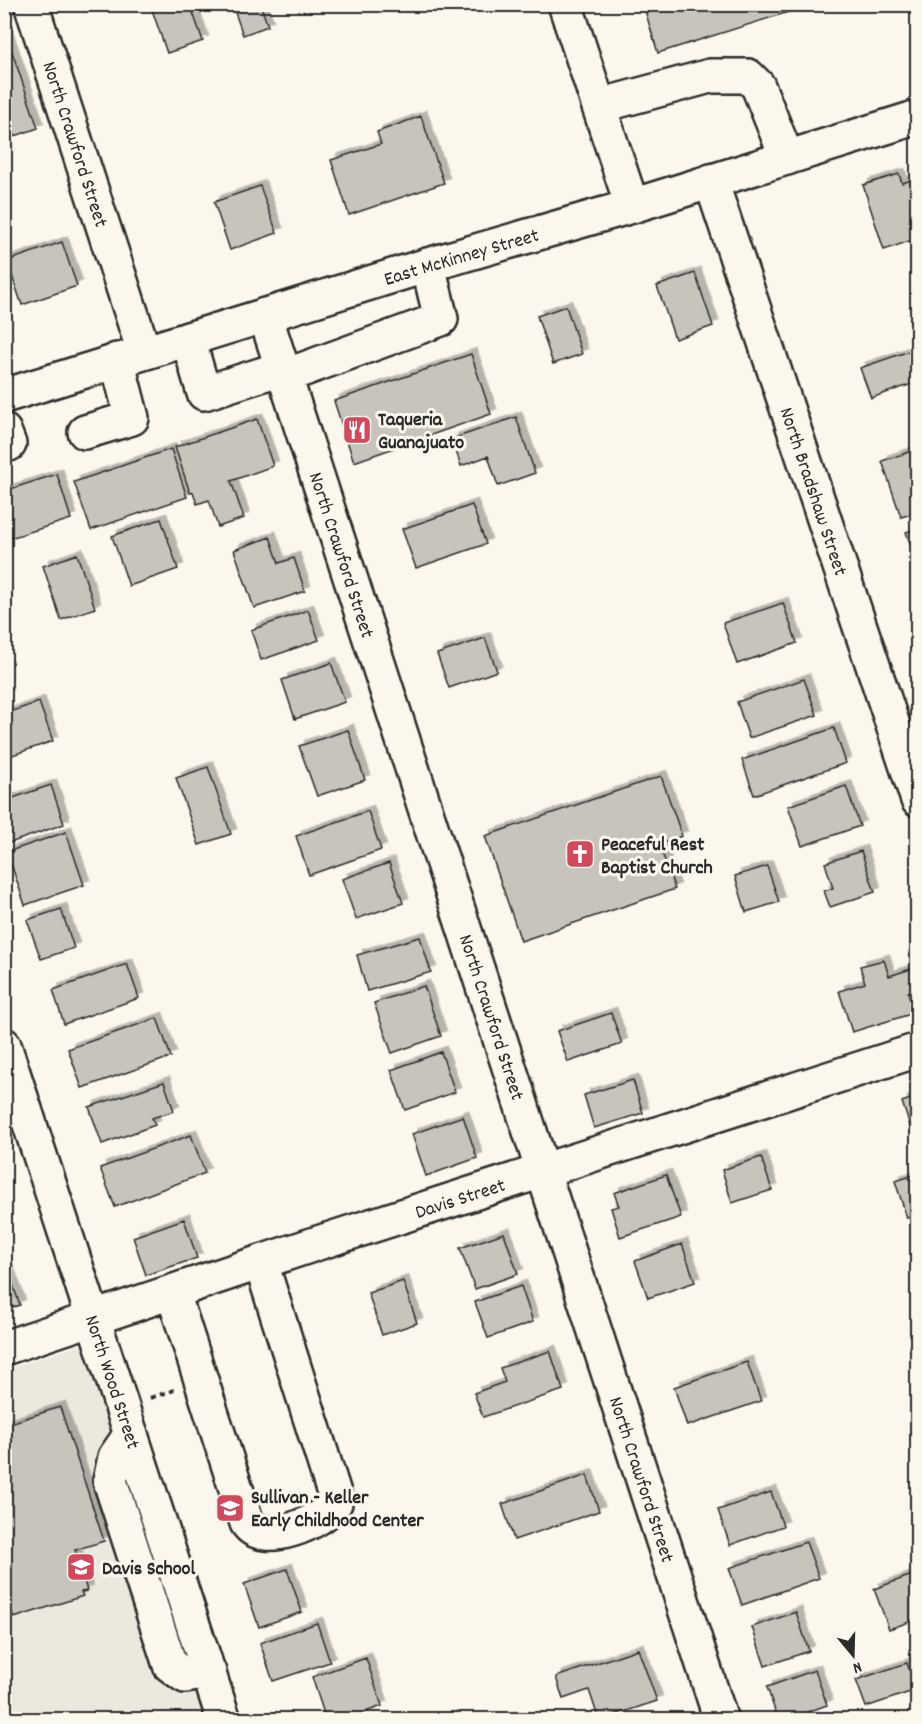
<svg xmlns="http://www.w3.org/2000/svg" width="922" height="1724" viewBox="0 0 922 1724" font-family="Dekko,sans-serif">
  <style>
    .built { fill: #ebe8de }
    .building { fill: #c7c4bc; stroke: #2b2b2b; stroke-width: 1.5; filter: url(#shadow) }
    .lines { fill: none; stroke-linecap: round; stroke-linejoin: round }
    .minor-casing { stroke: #2b2b2b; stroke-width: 38 }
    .major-casing { stroke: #2b2b2b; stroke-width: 38 }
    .path { stroke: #2b2b2b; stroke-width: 4; stroke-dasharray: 6 4.5; stroke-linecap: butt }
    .minor { stroke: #fbf7ec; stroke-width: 33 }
    .major { stroke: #fbf7ec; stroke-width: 33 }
    .labels { text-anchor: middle; stroke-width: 6; stroke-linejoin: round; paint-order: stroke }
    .street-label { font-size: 20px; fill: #2b2b2b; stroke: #fbf7ec }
    .poi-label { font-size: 20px; font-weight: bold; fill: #2b2b2b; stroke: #fbf7ec; text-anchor: start }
  </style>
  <defs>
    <filter id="shadow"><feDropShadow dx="5.5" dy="-5.5" stdDeviation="0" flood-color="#0004"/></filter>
  </defs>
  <rect width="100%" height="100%" fill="#fbf7ec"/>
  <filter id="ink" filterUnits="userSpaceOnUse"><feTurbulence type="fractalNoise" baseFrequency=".0167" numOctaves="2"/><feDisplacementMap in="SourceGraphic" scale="12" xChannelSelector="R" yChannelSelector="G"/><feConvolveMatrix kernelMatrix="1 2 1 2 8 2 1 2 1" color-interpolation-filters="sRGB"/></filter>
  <g filter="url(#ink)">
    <path class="built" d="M83 1344 128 1475 207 1719H5L4 1370Z"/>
    <path class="building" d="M150 4H190L203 41 167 53Z
      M232 4H260L268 26 243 35Z
      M643 4H814L658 53Z
      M6 34 38 128 4 140V35Z
      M421 116 444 183 349 215 331 160 381 144 377 132Z
      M899 174 902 183 918 178V238L884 250 863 185Z
      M260 186 277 233 230 250 214 202Z
      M62 242 77 286 22 305 7 261Z
      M695 273 713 326 675 339 657 286Z
      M566 306 582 354 553 364 537 316Z
      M918 348V382L871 398 860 368Z
      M471 354 491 414 354 462 334 401Z
      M516 417 535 473 498 486 488 456 461 466 452 439Z
      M257 419 273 466 231 481 244 518 218 527 209 500 197 504 193 492 190 493 175 447Z
      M171 449 187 497 91 530 74 482Z
      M918 449V512L901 517 882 461Z
      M57 474 71 519 4 540V491Z
      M472 505 486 544 416 568 402 529Z
      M161 519 178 569 129 586 112 536Z
      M918 528V565L906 532Z
      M270 537 279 563 294 558 305 591 254 608 234 550Z
      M77 554 95 608 61 620 43 566Z
      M783 603 797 643 737 664 723 623Z
      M308 610 319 640 261 660 251 630Z
      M485 638 497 671 449 688 437 654Z
      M331 663 345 702 295 719 282 680Z
      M804 679 817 715 749 738 737 702Z
      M39 702 53 741 4 758V714Z
      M834 728 846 763 754 795 742 760Z
      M348 730 365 780 317 796 299 746Z
      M208 767 231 834 199 845 176 778Z
      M661 776 682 836 659 844 675 889 521 941 485 836Z
      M51 785 64 824 4 845V801Z
      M846 786 860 826 802 846 788 806Z
      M368 811 381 850 309 875 296 836Z
      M66 832 84 885 25 905 7 852Z
      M861 851 875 892 830 907 824 891 833 888 825 863Z
      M389 863 403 903 356 919 342 879Z
      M767 866 779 902 746 912 735 876Z
      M61 909 74 948 41 959 27 920Z
      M420 937 431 972 367 991 357 955Z
      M884 960 889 976 914 968 918 979V989L908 992 914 1013 852 1032 839 991 865 983 860 966Z
      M127 964 139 998 64 1024 53 990Z
      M424 986 441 1036 392 1053 374 1003Z
      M611 1013 622 1044 568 1062 557 1031Z
      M157 1018 171 1057 82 1088 68 1049Z
      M441 1052 455 1092 405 1110 391 1070Z
      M633 1080 643 1113 594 1128 584 1095Z
      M164 1082 174 1111 152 1118 155 1125 102 1144 89 1107Z
      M918 1096V1134L913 1135 902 1102Z
      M463 1116 477 1158 426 1176 412 1134Z
      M191 1135 205 1173 115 1207 100 1168Z
      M761 1157 772 1190 732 1203 722 1170Z
      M918 1174V1215L907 1218 895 1181Z
      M666 1175 681 1217 620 1237 611 1208 619 1206 614 1193Z
      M184 1219 197 1258 146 1275 133 1237Z
      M504 1233 518 1274 475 1289 460 1248Z
      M682 1244 695 1282 648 1298 635 1261Z
      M4 1266H6L20 1305 4 1310Z
      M403 1281 417 1323 382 1335 368 1293Z
      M521 1286 533 1322 488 1338 475 1302Z
      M550 1351 563 1390 483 1417 474 1393 505 1382 500 1368Z
      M747 1362 761 1401 687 1426 674 1387Z
      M60 1407 104 1541 75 1550 87 1591 81 1592 83 1596 14 1618 4 1591V1425Z
      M587 1475 599 1511 514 1540 502 1504Z
      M771 1492 783 1526 730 1545 718 1510Z
      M806 1542 819 1578 742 1605 729 1568Z
      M287 1569 302 1612 259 1627 244 1584Z
      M912 1575 918 1590V1619L889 1629 874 1589Z
      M796 1612 809 1651 765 1666 752 1627Z
      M317 1623 330 1662 273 1681 260 1643Z
      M638 1649 657 1701 599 1720 589 1690 563 1699 556 1677Z
      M366 1658 382 1706 344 1720H326L312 1677Z
      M907 1663 916 1690 866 1707 856 1680Z
      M815 1670 827 1705 785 1720H778L767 1687Z"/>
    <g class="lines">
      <g class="minor-casing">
        <g id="minor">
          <path id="s1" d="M31 4 144 352"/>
          <path d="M565 4 632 206"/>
          <path d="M599 106 710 76H748L758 86 787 158"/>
          <path id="s2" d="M711 181 918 800"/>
          <path id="s3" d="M265 315 721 1720"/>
          <path d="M188 339 204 393 282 368"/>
          <path d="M285 376 441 319 428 265"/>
          <path d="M4 431 9 444 4 445"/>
          <path d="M85 432 132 418 117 360"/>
          <path id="s4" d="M4 1045 224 1720"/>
          <path d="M173 1293 247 1523C264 1548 322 1522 335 1503L334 1493 261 1263"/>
          <path id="s5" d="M4 1348 318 1243 918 1050"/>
          <path d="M131 1434 115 1457 110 1481 170 1665 185 1676 209 1672"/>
        </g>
      </g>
      <g class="major-casing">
        <g id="major">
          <path id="s6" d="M4 396 428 265 632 206 918 117"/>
        </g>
      </g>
      <path class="path" d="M150 1398 174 1390"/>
      <use href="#minor" class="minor"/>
      <use href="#major" class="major"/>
    </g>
  </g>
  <defs>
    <g id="restaurant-square" transform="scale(1.5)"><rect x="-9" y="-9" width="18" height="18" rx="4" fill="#d1495b" stroke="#fbf7ec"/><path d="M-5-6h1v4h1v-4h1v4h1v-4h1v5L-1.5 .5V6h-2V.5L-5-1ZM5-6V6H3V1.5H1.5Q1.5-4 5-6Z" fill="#fff"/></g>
    <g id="church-square" transform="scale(1.5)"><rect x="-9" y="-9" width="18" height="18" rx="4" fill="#d1495b" stroke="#fbf7ec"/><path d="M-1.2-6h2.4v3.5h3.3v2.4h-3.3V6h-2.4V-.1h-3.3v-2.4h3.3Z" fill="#fff"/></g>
    <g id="school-square" transform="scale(1.5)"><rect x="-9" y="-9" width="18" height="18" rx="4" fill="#d1495b" stroke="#fbf7ec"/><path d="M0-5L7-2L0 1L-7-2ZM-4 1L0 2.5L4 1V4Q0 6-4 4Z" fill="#fff"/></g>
  </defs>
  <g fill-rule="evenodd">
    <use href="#restaurant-square" x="357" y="430"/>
    <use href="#church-square" x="580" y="854"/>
    <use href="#school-square" x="230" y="1508"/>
    <use href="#school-square" x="81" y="1567"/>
  </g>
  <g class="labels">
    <g class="street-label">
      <text dy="7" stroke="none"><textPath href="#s1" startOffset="147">North Crawford Street</textPath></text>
      <text dy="7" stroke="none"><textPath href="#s6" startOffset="478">East McKinney Street</textPath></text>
      <text dy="7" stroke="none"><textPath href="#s2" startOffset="327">North Bradshaw Street</textPath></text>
      <text dy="7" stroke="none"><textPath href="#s3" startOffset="252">North Crawford Street</textPath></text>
      <text dy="7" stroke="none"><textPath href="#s3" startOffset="738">North Crawford Street</textPath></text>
      <text dy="7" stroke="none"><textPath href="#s5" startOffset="480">Davis Street</textPath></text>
      <text dy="7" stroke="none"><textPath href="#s4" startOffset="354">North Wood Street</textPath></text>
      <text dy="7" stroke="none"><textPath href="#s3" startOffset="1224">North Crawford Street</textPath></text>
    </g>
    <g class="poi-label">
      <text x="378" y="425">Taqueria<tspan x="378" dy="23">Guanajuato</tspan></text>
      <text x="601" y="850">Peaceful Rest<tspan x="601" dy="23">Baptist Church</tspan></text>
      <text x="251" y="1503">Sullivan - Keller<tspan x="251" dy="23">Early Childhood Center</tspan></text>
      <text x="102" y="1574">Davis School</text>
    </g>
  </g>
  <rect width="922" height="1724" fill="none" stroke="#fbf7ec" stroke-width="24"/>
  <rect x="12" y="12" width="898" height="1700" fill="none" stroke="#2b2b2b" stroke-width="2" filter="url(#ink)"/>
  <g transform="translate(853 1655) rotate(161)" stroke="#fbf7ec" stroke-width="4.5" paint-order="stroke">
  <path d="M0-4.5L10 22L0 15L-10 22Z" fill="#2b2b2b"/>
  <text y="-9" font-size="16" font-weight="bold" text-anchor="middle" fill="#2b2b2b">N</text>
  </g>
</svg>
